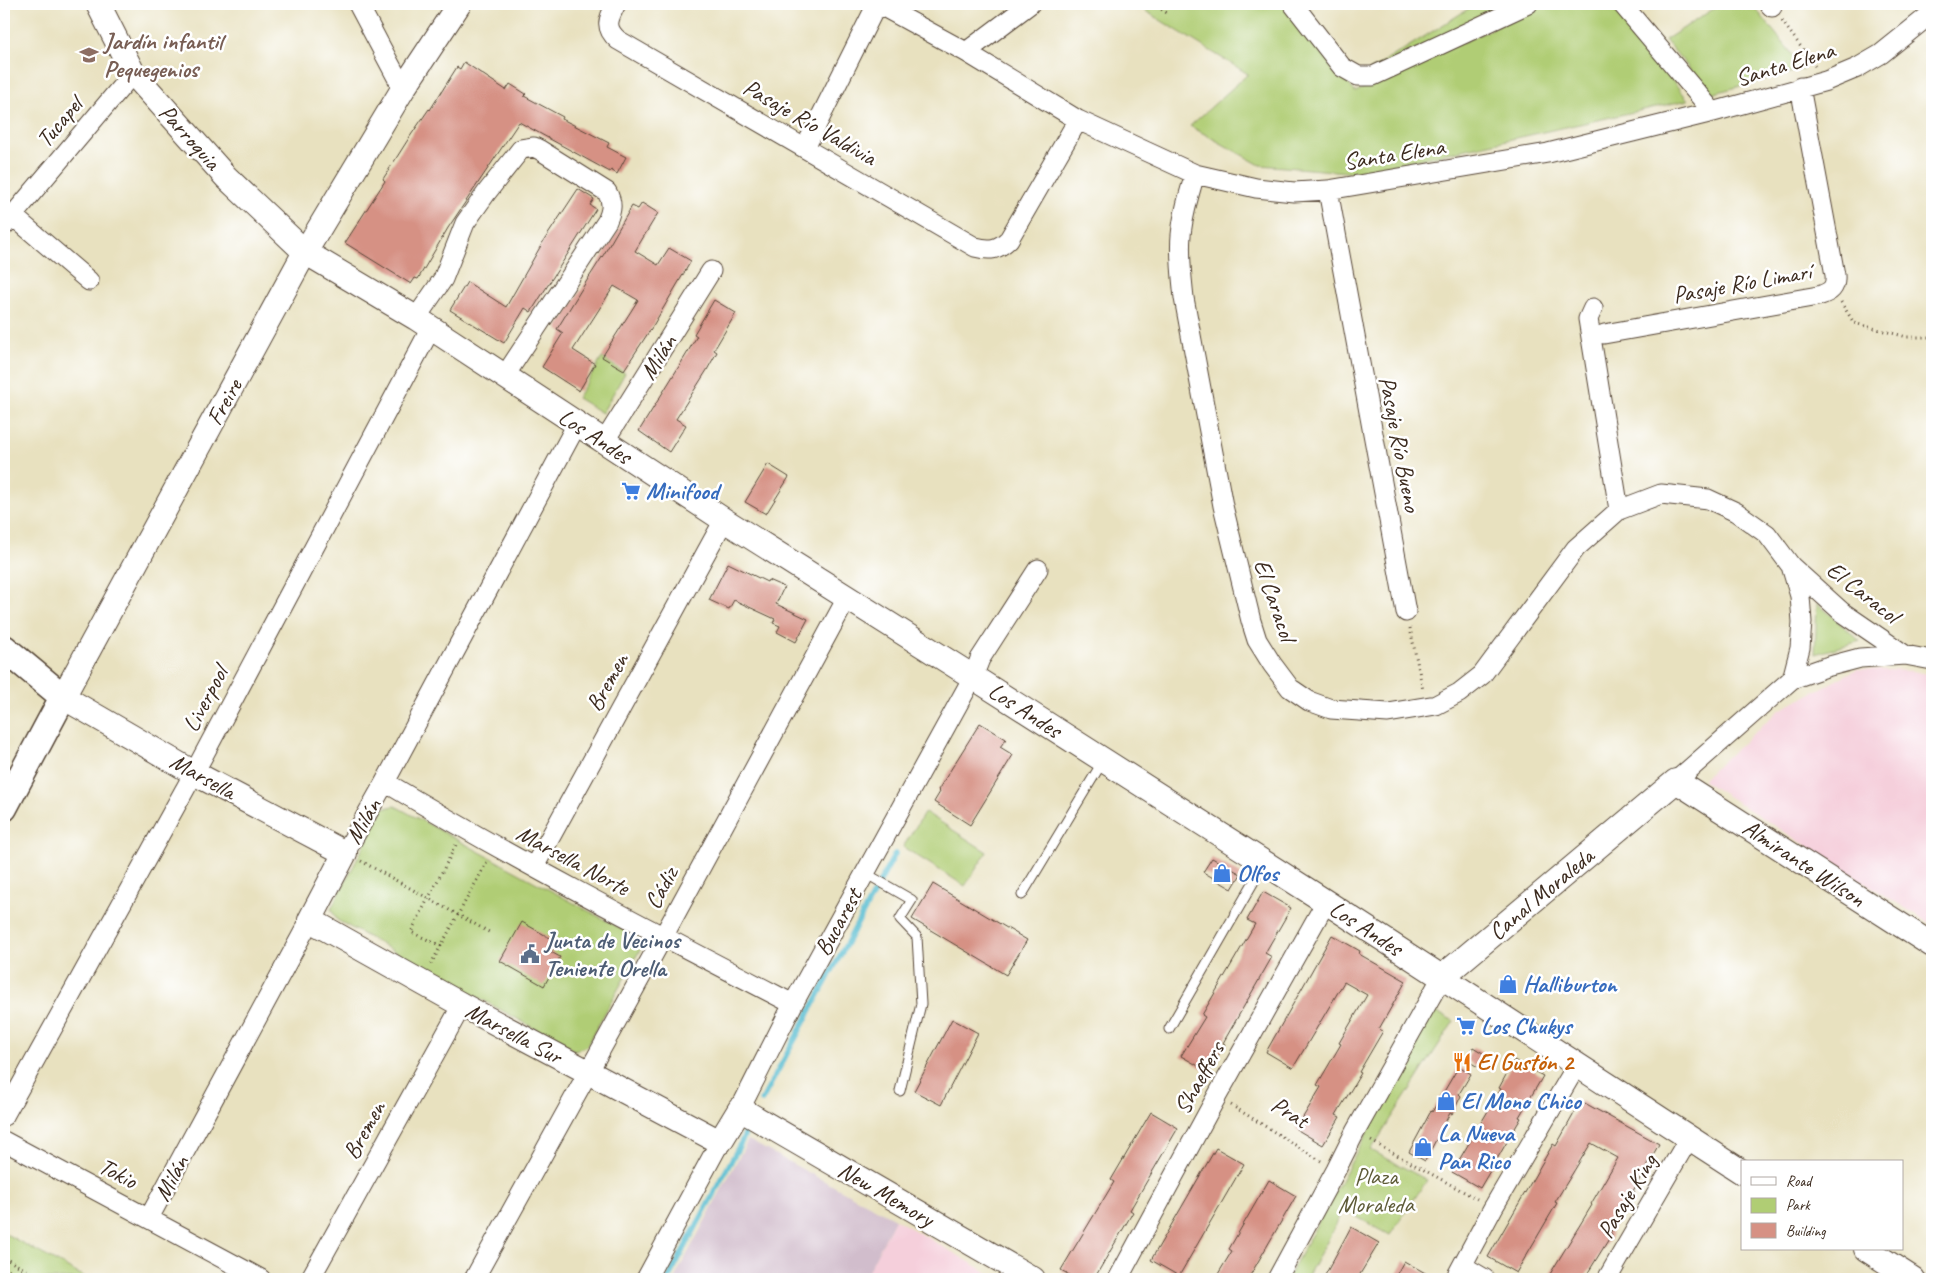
<svg xmlns="http://www.w3.org/2000/svg" width="1936" height="1283" viewBox="0 0 1936 1283" font-family="Caveat,sans-serif">
  <style>
    .built { fill: #f5cfdb }
    .industrial { fill: #d1bdcc }
    .green { fill: #b0cd74; stroke: #767c49 }
    .lines { fill: none; stroke-linecap: round; stroke-linejoin: round }
    .stream { stroke: #51bace; stroke-width: 5.5 }
    .building { fill: #d69184 }
    .service-casing { stroke: #554536; stroke-width: 11 }
    .minor-casing { stroke: #554536; stroke-width: 21 }
    .tertiary-casing { stroke: #554536; stroke-width: 26 }
    .secondary-casing { stroke: #554536; stroke-width: 29 }
    .path { stroke: #554536; stroke-width: 3; stroke-dasharray: 1 4; stroke-linecap: butt }
    .service { stroke: #fff; stroke-width: 9 }
    .minor { stroke: #fff; stroke-width: 19 }
    .tertiary { stroke: #fff; stroke-width: 24 }
    .secondary { stroke: #fff; stroke-width: 26 }
    .labels { text-anchor: middle; stroke-width: 5; stroke-linejoin: round; paint-order: stroke }
    .education-label { font-size: 24px; font-weight: bold; fill: #785e54; stroke: #fff; text-anchor: start }
    .street-label { font-size: 24px; fill: #3b2a1e; stroke: #fff }
    .shop-label { font-size: 24px; font-weight: bold; fill: #366cbe; stroke: #fff; text-anchor: start }
    .service-label { font-size: 24px; font-weight: bold; fill: #4e5e75; stroke: #fff; text-anchor: start }
    .food-label { font-size: 24px; font-weight: bold; fill: #c56008; stroke: #fff; text-anchor: start }
    .park-label { font-size: 24px; fill: #5e5b38; stroke: #fff }
  </style>
  <rect width="100%" height="100%" fill="#fff"/>
  <filter id="ink" filterUnits="userSpaceOnUse"><feTurbulence type="fractalNoise" baseFrequency=".02" numOctaves="2"/><feDisplacementMap in="SourceGraphic" scale="10" xChannelSelector="R" yChannelSelector="G"/><feConvolveMatrix kernelMatrix="1 2 1 2 8 2 1 2 1" color-interpolation-filters="sRGB"/></filter>
  <filter id="wash" filterUnits="userSpaceOnUse"><feTurbulence type="fractalNoise" baseFrequency=".0096" numOctaves="4" result="noise"/><feDisplacementMap in="SourceGraphic" scale="20" xChannelSelector="R" yChannelSelector="G"/><feGaussianBlur stdDeviation="1.12" result="paint"/><feColorMatrix in="noise" values="0 0 0 0 0 0 0 0 0 0 0 0 0 0 0 0 0 1.4 0 .05"/><feComposite in="paint" operator="in"/></filter>
  <g filter="url(#wash)">
    <rect width="100%" height="100%" fill="#e8e1bf"/>
    <path class="built" d="M1857 669 1912 671 1932 675V925L1702 780 1778 711Z
      M895 1219 999 1279H864Z"/>
    <path class="industrial" d="M748 1140 895 1219 864 1279H674Z"/>
    <path class="green" d="M1134 4H1284L1355 92 1546 4H1612L1688 100 1358 173 1260 165 1190 126 1248 74Z
      M1476 4H1516L1368 72Z
      M1721 4H1752L1804 69 1711 94 1665 40Z
      M602 358 625 373 602 413 577 398Z
      M1817 603 1860 641 1815 654Z
      M395 806 640 939 641 948 586 1047 574 1050 337 920 331 909 384 808Z
      M925 812 987 852 965 886 903 847Z
      M1434 1011 1454 1021 1371 1150 1427 1180 1390 1235 1344 1210 1306 1279H1287Z
      M4 1233 88 1279H4Z"/>
    <g class="lines">
      <path class="stream" d="M762 1100 895 854
        M668 1279 744 1137 745 1131"/>
    </g>
    <g id="blocks">
      <path class="building" d="M464 62 506 90 510 84 526 94 524 96 563 117 562 119 609 143 607 147 626 157 617 174 611 170 610 172 519 122 448 228 418 279 415 278 411 284 345 243 385 181 383 179 409 138 429 109 430 110 457 67 460 69Z
        M578 189 594 199 590 205 596 209 531 312 525 308 504 343 450 310 467 282 506 307 543 242Z
        M642 203 658 213 635 251 658 265 669 248 691 261 654 324 624 370 602 357 638 300 614 286 573 350 595 364 579 391 542 367 563 333 557 329 586 282 604 254 632 206 638 209Z
        M714 300 736 313 714 350 717 352 707 370 676 419 686 425 669 452 639 431 686 355 697 336 694 334Z
        M768 464 789 477 766 514 745 502Z
        M728 563 767 582 768 580 784 587 776 604 808 619 796 642 777 632 780 626 773 623 775 619 734 600 729 609 709 600Z
        M980 723 1006 739 1000 747 1013 755 970 825 934 802 940 792 938 790Z
        M1212 858 1241 874 1232 889 1203 872Z
        M933 884 1027 940 1006 975 912 919Z
        M1263 892 1291 908 1265 953 1272 957 1223 1043 1225 1044 1209 1072 1181 1056 1205 1017 1202 1015 1255 924 1247 920Z
        M522 922 557 942 551 952 560 957 544 986 500 961Z
        M1332 935 1360 951 1359 954 1406 981 1379 1029 1383 1031 1359 1072 1361 1073 1336 1115 1340 1117 1323 1145 1296 1129 1321 1087 1317 1085 1341 1044 1339 1043 1367 995 1344 982 1293 1068 1266 1052Z
        M952 1019 978 1033 941 1105 914 1091Z
        M1473 1047 1486 1055 1478 1067 1466 1060Z
        M1514 1060 1543 1076 1519 1117 1521 1118 1480 1188 1452 1172 1501 1089 1499 1088Z
        M1459 1066 1471 1074 1459 1094 1461 1096 1452 1114 1450 1113 1425 1161 1409 1152 1431 1111 1432 1112Z
        M1581 1101 1659 1144 1633 1191 1635 1192 1610 1233 1612 1234 1584 1279H1547L1592 1205 1591 1204 1618 1158 1591 1143 1555 1202 1557 1203 1516 1273 1488 1257 1545 1158 1553 1144 1556 1146Z
        M1151 1112 1178 1128 1130 1210 1133 1212 1094 1279H1076L1061 1270 1114 1182 1111 1180Z
        M1216 1148 1244 1164 1179 1276 1151 1260Z
        M1269 1180 1296 1196 1248 1279H1215L1232 1251 1229 1249Z
        M1351 1227 1379 1243 1357 1279H1323Z
        M1404 1261 1436 1279H1394Z"/>
    </g>
  </g>
  <g filter="url(#ink)">
    <use href="#blocks" fill-opacity="0" stroke="#554536" stroke-width="1"/>
    <g class="lines">
      <g class="service-casing">
        <path id="service" d="M865 873 912 900 900 919 917 937 921 1004 900 1091
          M1022 895 1103 761
          M1169 1029 1264 864"/>
      </g>
      <g class="minor-casing">
        <path id="minor" d="M358 4 403 89
          M616 4C608 19 604 28 618 40L975 247C990 251 998 250 1009 239L1078 120
          M878 4 966 52 1078 120 1195 174 1256 188 1294 192 1328 190 1548 153 1713 112 1826 81 1857 68 1881 54 1932 13
          M1293 4 1342 67 1358 76H1373L1528 4
          M1622 4 1713 112
          M1769 4 1772 7
          M966 52 1030 4
          M805 148 877 4
          M1195 174C1189 194 1183 214 1181 235 1179 256 1182 278 1184 298L1223 506 1251 621 1257 640 1272 664 1290 688 1309 701 1331 709 1388 713 1436 705 1459 693 1482 675 1576 548 1619 510 1661 494 1708 499 1736 512 1767 534 1791 566 1800 596 1802 622 1800 648 1792 679
          M1328 190 1406 612
          M13 216 89 281
          M4 226 133 73
          M1593 308 1588 319 1619 510
          M416 318 443 279 465 223 487 192 521 149 534 147 540 150 607 192C613 203 612 210 607 221L504 377
          M1604 334 1818 296C1831 292 1836 288 1835 275L1800 87
          M604 442 711 271
          M1791 566 1842 612 1905 655
          M1676 781 1792 679 1826 667 1860 658 1905 655 1932 660
          M385 782C518 862 656 933 793 1004
          M345 853 385 782 577 424
          M534 867 724 520
          M740 1109 793 1004 973 677 980 659 1038 569
          M4 1116 194 773 431 328
          M4 1141 261 1279
          M149 1218 310 920
          M1463 1266 1485 1279
          M310 1279 462 1005
          M474 1279 663 937 847 598
          M646 1279 720 1142
          M1118 1279 1217 1096 1326 902
          M1277 1279 1336 1170 1355 1132 1442 977
          M1455 1279 1493 1208 1577 1065
          M1607 1279 1689 1138"/>
      </g>
      <g class="tertiary-casing">
        <path id="tertiary" d="M98 4 133 73 226 177 305 252 416 318 724 520 973 677 1326 902 1742 1172
          M459 4 403 89 305 252 63 697 194 773 345 853 310 920 462 1005 720 1142 740 1109 1033 1279
          M1442 977 1676 781 1932 945
          M1866 1249 1913 1279"/>
      </g>
      <g class="secondary-casing">
        <path id="secondary" d="M4 648 63 697 4 808"/>
      </g>
      <path class="path" d="M1153 4 1167 13
        M1782 21 1815 66
        M1841 302 1854 323 1907 337H1932
        M1410 628 1423 690
        M361 861 489 932
        M441 946 411 932 457 843
        M431 964 488 860
        M1231 1105 1321 1161
        M1371 1141 1477 1199
        M4 1258 43 1279
        M4 1268 25 1279
        M4 1279H5"/>
      <use href="#service" class="service"/>
      <use href="#minor" class="minor"/>
      <use href="#tertiary" class="tertiary"/>
      <use href="#secondary" class="secondary"/>
    </g>
  </g>
  <defs>
    <g id="school-bare" transform="scale(1.5)"><path d="M0-5L7-2L0 1L-7-2ZM-4 1L0 2.5L4 1V4Q0 6-4 4Z" fill="#8d6e63" stroke="#fff" stroke-width="2.5" paint-order="stroke"/></g>
    <g id="supermarket-bare" transform="scale(1.5)"><path d="M-6-5.5h2.5l.6 2H6L4.5 2H-2.5L-4.4-4H-6ZM-1.5 3.2a1.3 1.3 0 1 0 .1 0ZM3 3.2a1.3 1.3 0 1 0 .1 0Z" fill="#3f7fe0" stroke="#fff" stroke-width="2.5" paint-order="stroke"/></g>
    <g id="shop-bare" transform="scale(1.5)"><path d="M-5-2.5h2.3a2.7 3.5 0 0 1 5.4 0H5L5.5 6h-11ZM-1.5-2.5h3a1.5 2.3 0 0 0-3 0Z" fill="#3f7fe0" stroke="#fff" stroke-width="2.5" paint-order="stroke"/></g>
    <g id="civic-bare" transform="scale(1.5)"><path d="M-.6-6.5H3V-4.5H.6V-3L4-1V1h2V6H-6V1h2V-1L-.6-3ZM-1.2 2.5V6h2.4V2.5Z" fill="#5c6f8a" stroke="#fff" stroke-width="2.5" paint-order="stroke"/></g>
    <g id="restaurant-bare" transform="scale(1.5)"><path d="M-5-6h1v4h1v-4h1v4h1v-4h1v5L-1.5 .5V6h-2V.5L-5-1ZM5-6V6H3V1.5H1.5Q1.5-4 5-6Z" fill="#e8710a" stroke="#fff" stroke-width="2.5" paint-order="stroke"/></g>
  </defs>
  <g fill-rule="evenodd">
    <use href="#school-bare" x="89" y="55"/>
    <use href="#supermarket-bare" x="631" y="491"/>
    <use href="#shop-bare" x="1222" y="873"/>
    <use href="#civic-bare" x="530" y="954"/>
    <use href="#shop-bare" x="1508" y="984"/>
    <use href="#supermarket-bare" x="1466" y="1026"/>
    <use href="#restaurant-bare" x="1462" y="1062"/>
    <use href="#shop-bare" x="1446" y="1101"/>
    <use href="#shop-bare" x="1423" y="1147"/>
  </g>
  <g class="labels">
    <g class="education-label">
      <text x="104" y="49">Jardín infantil<tspan x="104" dy="28">Pequegenios</tspan></text>
    </g>
    <g class="street-label">
      <text transform="translate(1785 64) rotate(-17)" y="8">Santa Elena</text>
      <text transform="translate(59 122) rotate(-50)" y="8">Tucapel</text>
      <text transform="translate(810 122) rotate(30)" y="8">Pasaje Río Valdivia</text>
      <text transform="translate(190 137) rotate(48)" y="8">Parroquia</text>
      <text transform="translate(1394 154) rotate(-9)" y="8">Santa Elena</text>
      <text transform="translate(1742 283) rotate(-10)" y="8">Pasaje Río Limarí</text>
      <text transform="translate(658 357) rotate(-58)" y="8">Milán</text>
      <text transform="translate(224 402) rotate(-61)" y="8">Freire</text>
      <text transform="translate(595 436) rotate(33)" y="8">Los Andes</text>
      <text transform="translate(1400 444) rotate(79)" y="8">Pasaje Río Bueno</text>
      <text transform="translate(1863 592) rotate(38)" y="8">El Caracol</text>
      <text transform="translate(1275 600) rotate(71)" y="8">El Caracol</text>
      <text transform="translate(607 682) rotate(-61)" y="8">Bremen</text>
      <text transform="translate(205 699) rotate(-62)" y="8">Liverpool</text>
      <text transform="translate(1025 710) rotate(33)" y="8">Los Andes</text>
      <text transform="translate(203 776) rotate(29)" y="8">Marsella</text>
      <text transform="translate(363 821) rotate(-60)" y="8">Milán</text>
      <text transform="translate(573 860) rotate(28)" y="8">Marsella Norte</text>
      <text transform="translate(1804 863) rotate(33)" y="8">Almirante Wilson</text>
      <text transform="translate(661 888) rotate(-61)" y="8">Cádiz</text>
      <text transform="translate(1541 894) rotate(-40)" y="8">Canal Moraleda</text>
      <text transform="translate(838 922) rotate(-61)" y="8">Bucarest</text>
      <text transform="translate(1366 928) rotate(33)" y="8">Los Andes</text>
      <text transform="translate(514 1033) rotate(28)" y="8">Marsella Sur</text>
      <text transform="translate(1199 1078) rotate(-61)" y="8">Shaeffers</text>
      <text transform="translate(1290 1112) rotate(32)" y="8">Prat</text>
      <text transform="translate(364 1130) rotate(-61)" y="8">Bremen</text>
      <text transform="translate(118 1173) rotate(28)" y="8">Tokio</text>
      <text transform="translate(171 1178) rotate(-62)" y="8">Milán</text>
      <text transform="translate(886 1194) rotate(30)" y="8">New Memory</text>
      <text transform="translate(1627 1196) rotate(-59)" y="8">Pasaje King</text>
    </g>
    <g class="shop-label">
      <text x="646" y="499">Minifood</text>
      <text x="1237" y="881">Olfos</text>
      <text x="1523" y="992">Halliburton</text>
      <text x="1481" y="1034">Los Chukys</text>
      <text x="1461" y="1109">El Mono Chico</text>
      <text x="1438" y="1141">La Nueva<tspan x="1438" dy="28">Pan Rico</tspan></text>
    </g>
    <g class="service-label">
      <text x="545" y="948">Junta de Vecinos<tspan x="545" dy="28">Teniente Orella</tspan></text>
    </g>
    <g class="food-label">
      <text x="1477" y="1070">El Gustón 2</text>
    </g>
    <g class="park-label">
      <text x="1376" y="1184">Plaza<tspan x="1376" dy="28">Moraleda</tspan></text>
    </g>
  </g>
  <rect width="1936" height="1283" fill="none" stroke="#fff" stroke-width="20"/>
  <rect x="1741" y="1160" width="162" height="90" fill="#ffffff" stroke="#b1aaa5"/>
  <rect x="1751" y="1177" width="25" height="8" fill="#ffffff" stroke="#b1aaa5"/>
  <text x="1786" y="1186" font-size="15" fill="#3b2a1e">Road</text>
  <rect x="1751" y="1198" width="25" height="15" fill="#b0cd74" stroke="#b1aaa5"/>
  <text x="1786" y="1210" font-size="15" fill="#3b2a1e">Park</text>
  <rect x="1751" y="1223" width="25" height="15" fill="#d69184" stroke="#b1aaa5"/>
  <text x="1786" y="1236" font-size="15" fill="#3b2a1e">Building</text>
</svg>
